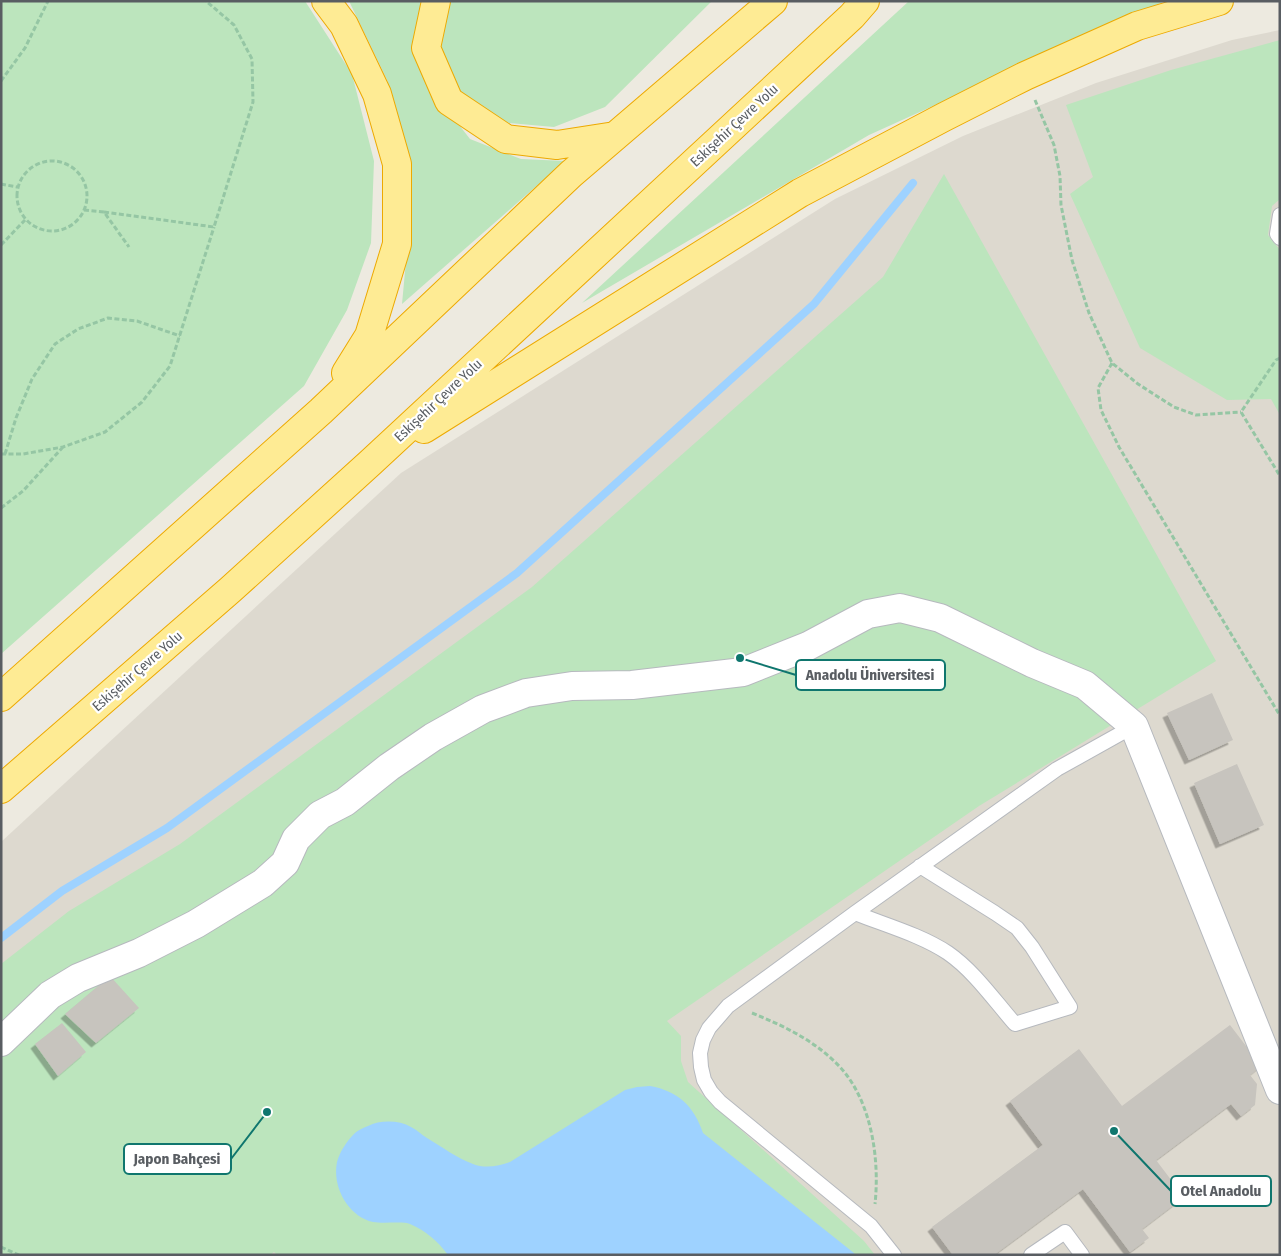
<svg xmlns="http://www.w3.org/2000/svg" width="1281" height="1256" viewBox="0 0 1281 1256" font-family="'Fira Sans Condensed',sans-serif">
  <style>
    .education { fill: #ddd9cf }
    .green { fill: #bce5bd }
    .water { fill: #9ed2ff }
    .lines { fill: none; stroke-linecap: round; stroke-linejoin: round }
    .stream { stroke: #9ed2ff; stroke-width: 8 }
    .building { fill: #c7c4be; filter: url(#shadow) }
    .service-casing { stroke: #b6b9be; stroke-width: 16 }
    .minor-casing { stroke: #b6b9be; stroke-width: 30 }
    .trunk-casing { stroke: #eda900; stroke-width: 30 }
    .path { stroke: #95c6a4; stroke-width: 3; stroke-dasharray: 5 2.5; stroke-linecap: butt }
    .service { stroke: #fff; stroke-width: 14 }
    .minor { stroke: #fff; stroke-width: 28 }
    .trunk { stroke: #feeb94; stroke-width: 28 }
    .labels { text-anchor: middle; stroke-width: 4.5; stroke-linejoin: round; paint-order: stroke }
    .street-label { font-size: 14px; fill: #595d62; stroke: #fff }
    .leader { fill: none; stroke: #0f766e; stroke-width: 2 }
    .callout-dot { fill: #0f766e; stroke: #fff; stroke-width: 2 }
    .callout { fill: #fff; stroke: #0f766e; stroke-width: 2 }
    .callout-label { font-size: 15px; text-anchor: middle; font-weight: bold; fill: #595d62 }
  </style>
  <defs>
    <filter id="shadow"><feDropShadow dx="-4.5" dy="4.5" stdDeviation="0" flood-color="#0004"/></filter>
  </defs>
  <rect width="100%" height="100%" fill="#edeae0"/>
  <path class="education" d="M1280 30V1255H1V842L401 473 835 199 963 136 1096 83 1232 40Z"/>
  <path class="green" d="M1 1H305L352 74 374 161 371 243 347 310 304 386 1 654Z
    M349 1H427L428 85 470 139 521 159 565 161 402 304 406 261 412 173 387 80Z
    M449 1H712L605 107 554 127 509 123 484 117 456 90 441 61 440 24Z
    M909 1H1165L869 135 582 303Z
    M1280 40V199L1272 206 1268 235 1280 250V415L1271 399 1227 400 1140 348 1070 194 1093 177 1066 105 1171 70Z
    M944 174 1216 661 979 806 667 1021 681 1036V1061L688 1082 864 1241 875 1255H277L274 1252 270 1255H1V964L69 911 180 844 532 587 883 277Z"/>
  <path class="water" d="M650 1086C678 1091 694 1106 703 1133L854 1253 855 1255H448C438 1241 426 1231 410 1224 404 1221 383 1224 373 1222 348 1216 332 1187 337 1162 340 1151 347 1141 355 1133 358 1130 363 1128 368 1126 380 1120 399 1120 411 1127 417 1130 422 1135 427 1138 442 1147 457 1158 473 1164 485 1169 499 1166 510 1162L625 1090 637 1087Z"/>
  <g class="lines">
    <path class="stream" d="M1 938 62 891 167 828 517 573 814 304 913 183"/>
  </g>
  <path class="building" d="M1212 693 1233 740 1189 760 1167 713Z
    M1237 764 1264 825 1220 844 1194 783Z
    M110 976 139 1008 96 1043 65 1014Z
    M62 1023 86 1052 58 1076 35 1044Z
    M1230 1025 1246 1046 1252 1041 1267 1061 1250 1075 1257 1084 1255 1105 1241 1116 1231 1104 1156 1160 1184 1197 1142 1229 1149 1238 1130 1252 1083 1189 994 1255H953L932 1227 1043 1145 1010 1101 1079 1049 1122 1106Z"/>
  <g class="lines">
    <g class="service-casing">
      <path id="service" d="M1280 215 1277 234 1280 238
        M855 913C885 925 921 935 948 953 974 971 994 1000 1015 1024L1070 1007 1032 947 1017 928 995 913 920 866
        M894 1255 871 1226 720 1102 711 1092 704 1080 701 1067 700 1053 703 1040 709 1028 728 1006 855 913 1057 769 1134 726
        M1031 1255 1065 1232 1082 1255"/>
    </g>
    <g class="minor-casing">
      <path id="minor" d="M1 1042 50 995 78 978 139 953 196 924 263 883 285 863 296 839 320 815 345 802 389 767 433 737 483 709 526 693 572 686 632 685 743 672 808 646 868 614 900 608 940 618 1032 663 1085 685 1134 726 1280 1090"/>
    </g>
    <g class="trunk-casing">
      <path id="trunk" d="M326 1 344 25 377 94 397 164V244L369 336 346 373
        M436 1 426 48 449 101 506 139 557 145 615 136
        M424 429 800 193 944 117 1025 76 1137 26 1219 1
        M1 697 321 411 571 174 773 1
        M1 789 230 590 370 463 852 16 865 1"/>
    </g>
    <path class="path" d="M1 81 25 48 48 1
      M1035 100 1054 145 1060 176 1061 205 1072 260 1089 313 1112 363 1138 384 1174 407 1196 415 1241 412
      M17 196a35 35 0 1 1 70 0a35 35 0 1 1-70 0Z
      M1 184 17 187
      M84 210 104 212 129 247
      M104 212 214 227 253 102 252 59 234 25 206 1
      M1 245 25 220
      M1280 358 1276 360 1241 412 1280 476
      M1112 363 1098 388 1101 410 1119 447 1279 714
      M1 454H23L63 447 105 432 142 402 170 366 214 227
      M5 454 16 418 32 379 55 344 78 329 108 318 137 321 180 336
      M1 508 23 491 63 447
      M752 1013C782 1025 811 1039 834 1061 871 1095 880 1157 875 1204
      M1 1247 19 1255"/>
    <use href="#service" class="service"/>
    <use href="#minor" class="minor"/>
    <use href="#trunk" class="trunk"/>
  </g>
  <g class="labels">
    <g class="street-label">
      <text transform="translate(734 125) rotate(-43)" y="5">Eskişehir Çevre Yolu</text>
      <text transform="translate(438 400) rotate(-43)" y="5">Eskişehir Çevre Yolu</text>
      <text transform="translate(137 671) rotate(-41)" y="5">Eskişehir Çevre Yolu</text>
    </g>
  </g>
  <path class="leader" d="M740 658L796 675M267 1112L231 1159M1114 1131L1171 1191"/>
  <g class="callout-dot">
    <circle cx="740" cy="658" r="5"/>
    <circle cx="267" cy="1112" r="5"/>
    <circle cx="1114" cy="1131" r="5"/>
  </g>
  <g class="callout">
    <rect x="796" y="660" width="149" height="30" rx="5"/>
    <rect x="124" y="1144" width="107" height="30" rx="5"/>
    <rect x="1171" y="1176" width="100" height="30" rx="5"/>
  </g>
  <g class="callout-label">
    <text x="870" y="680">Anadolu Üniversitesi</text>
    <text x="177" y="1164">Japon Bahçesi</text>
    <text x="1221" y="1196">Otel Anadolu</text>
  </g>
  <rect width="1281" height="1256" fill="none" stroke="#595d62" stroke-width="5"/>
</svg>
